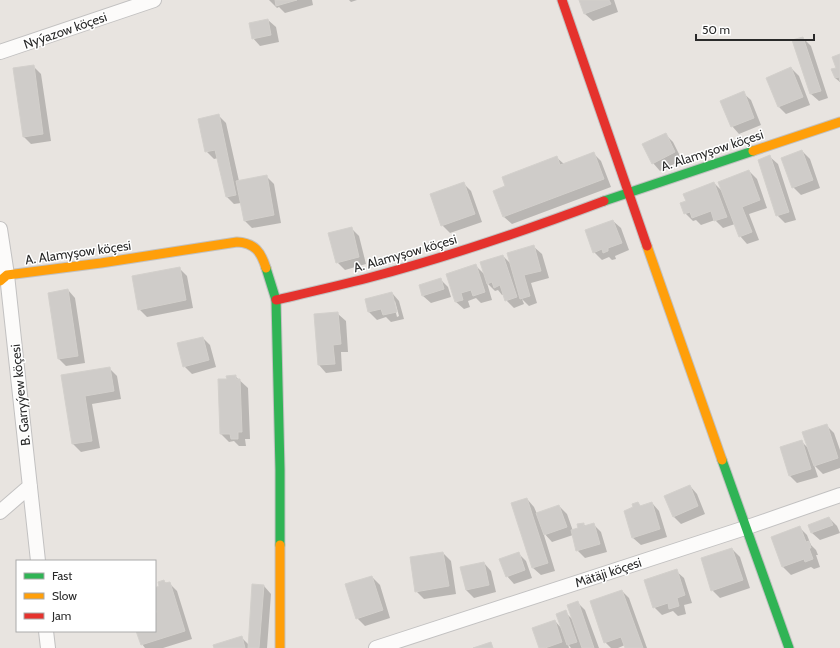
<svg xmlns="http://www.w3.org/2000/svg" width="840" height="648" viewBox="0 0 840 648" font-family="Cabin,sans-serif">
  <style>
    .shadow { fill: #0003; fill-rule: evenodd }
    .building { fill: #cfccc9; stroke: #d3d0cc }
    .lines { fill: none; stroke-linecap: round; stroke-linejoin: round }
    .street-casing { stroke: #c2c1c1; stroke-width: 16 }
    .fast-casing { stroke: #c2c1c1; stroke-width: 11 }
    .slow-casing { stroke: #c2c1c1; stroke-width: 11 }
    .jam-casing { stroke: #c2c1c1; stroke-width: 11 }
    .street { stroke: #fcfbfa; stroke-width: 14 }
    .fast { stroke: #30b455; stroke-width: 9 }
    .slow { stroke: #ff9f0a; stroke-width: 9 }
    .jam { stroke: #e5322d; stroke-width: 9 }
    .labels { text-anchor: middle; stroke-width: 3; stroke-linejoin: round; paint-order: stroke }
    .street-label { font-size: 13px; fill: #2a2a2a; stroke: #fff }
  </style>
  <rect width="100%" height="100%" fill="#e8e4e0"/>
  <path class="shadow" d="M269 0H312L313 5 285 13 279 7 277 8Z
    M349 0H357L351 2Z
    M580 0H614L618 12 593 21 585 14Z
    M268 20 276 27 279 42 260 46 253 38Z
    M803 38 811 46 828 98 819 101 811 94 793 41Z
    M840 55V82L835 78Z
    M33 66 41 74 51 141 31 144 23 136Z
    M791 68 799 76 810 105 786 114 779 107 767 78Z
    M743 93 751 100 761 125 739 134 732 126Z
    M218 115 226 123 239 181 266 176 274 184 281 223 252 228 245 221 241 203 234 204 227 197 218 158 214 159 206 151Z
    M665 134 673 142 682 160 660 171 653 163Z
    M802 151 810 159 820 188 801 195 793 187Z
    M593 153 601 161 611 187 512 224 504 217 506 187 556 157 564 164Z
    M770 157 778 164 796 220 785 223 777 215Z
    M749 171 757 179 767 208 749 214 759 240 747 244 740 236 735 224 723 228 715 220 701 225 696 220 693 221 685 213 714 183 723 192Z
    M463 183 471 191 482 222 450 233 442 225Z
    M613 221 621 228 629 250 615 256 616 259 612 260 609 257 602 260 594 252Z
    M351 228 359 236 366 264 345 270 337 262Z
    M534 247 542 254 549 278 531 283 537 303 529 306 522 299 524 304 514 308 506 300 504 294 502 295 498 290 495 291 487 283 492 300 481 303 476 298 468 301 470 307 464 309 456 302 476 266 484 274 503 256 511 264Z
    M179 268 187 276 193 308 147 317 139 309Z
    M440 279 448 287 451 297 431 303 423 296Z
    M68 290 75 298 85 363 66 366 59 359Z
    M392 293 399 301 404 319 391 322 386 317 377 320 369 312 366 299ZM393 301H395L399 316 397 317Z
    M338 314 346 321 348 352H341L342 371 326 373 319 365Z
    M203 338 210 345 216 367 192 374 184 366Z
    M109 368 117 376 121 399 92 404 100 448 81 452 73 444 62 376Z
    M235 376 248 388 250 439H245L246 446H239L234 441 229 442 221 434Z
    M826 425 834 433 840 450V468L823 474 814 465 818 477 797 483 790 476 801 441 809 449Z
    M690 486 697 494 705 514 681 524 673 516Z
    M527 499 534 507 537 514 559 506 567 514 573 531 579 529 583 524 586 526 593 524 601 532 607 552 585 558 577 550 573 535 552 542 543 532 555 571 541 575 533 568 512 503Z
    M638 503 641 507 652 503 659 511 667 537 641 545 633 538 634 508Z
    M829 518 837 526 840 533 820 540 812 533 809 526Z
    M799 527 807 535 811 545 816 550 818 555H816L820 567 814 569 811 567 791 575 783 567 772 537Z
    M732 549 740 557 750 588 720 598 712 590Z
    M443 553 451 561 456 594 424 599 416 591Z
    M518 553 526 561 532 578 514 584 507 576Z
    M484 563 491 571 496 592 474 598 466 590 461 568Z
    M676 571 684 578 692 603 684 605 686 614 678 616 673 611 662 615 654 607Z
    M372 577 380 585 390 618 365 626 357 618Z
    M164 581 167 584 169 583 177 591 192 639 163 648H145L142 644 138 631H155V614L158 613 155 604V589L160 587Z
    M264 586 271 594 267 648H215L241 637 249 645Z
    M622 591 629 598 647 648H626L625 645 618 648H611L605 642Z
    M577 602 585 610 599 648H571L568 644 569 648H540L555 621 562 629 565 612 573 620Z"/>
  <path class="building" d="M275 0H297L276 6Z
    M579 0H609L611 4 584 14Z
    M268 19 271 35 252 39 249 23Z
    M803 37 821 91 810 94 792 40Z
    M840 54V81L839 77 835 78 831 69 836 68 832 57Z
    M34 65 43 134 23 137 13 68Z
    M791 67 803 97 778 107 766 78Z
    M744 91 754 118 731 127 720 101Z
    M219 114 236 195 226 197 215 150 205 152 198 119Z
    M666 133 675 152 652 164 642 144Z
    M802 150 813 180 792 188 781 158Z
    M594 152 604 179 503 217 493 191 505 186 502 177 557 156 560 165Z
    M770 155 789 212 776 216 758 160Z
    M749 170 760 200 742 207 752 232 739 237 718 182Z
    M267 175 274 215 244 221 236 181Z
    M464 182 475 214 441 226 430 194Z
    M714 182 727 217 714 221 711 211 692 218 690 212 684 214 680 203 686 201 683 194Z
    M613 220 622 243 608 248V251L603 253 602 249 593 253 585 230Z
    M352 227 359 257 336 263 328 233Z
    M534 245 541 271 524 275 530 296 520 299 507 253Z
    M503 255 517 297 505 301 500 285 494 288 492 282 487 284 480 262Z
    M476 264 485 292 473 296 471 290 461 293 463 300 455 302 446 274Z
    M180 267 186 300 138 310 132 276Z
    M441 278 444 289 422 296 419 285Z
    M68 289 78 356 58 359 48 293Z
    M392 292 397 312 383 315 381 309 368 312 365 299Z
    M338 312 341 344 333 345 335 364 318 365 314 314Z
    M203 337 209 360 183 367 177 343Z
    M110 367 114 391 85 396 92 441 72 444 61 375Z
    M236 375V379H240L242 432H238V439H231L230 434H220L218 379H227L226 376Z
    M827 424 838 458 814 466 802 432Z
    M802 440 811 469 789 476 780 447Z
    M690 485 698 506 673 517 664 496Z
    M527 498 548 563 532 568 511 503Z
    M638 502 640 506 652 502 660 529 632 538 624 511 633 507 632 504Z
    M559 505 567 527 544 535 536 513Z
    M829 517 833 525 811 533 808 525Z
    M584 523V526L594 523 600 544 576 551 571 530 578 528 577 524Z
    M800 526 806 542 809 541 811 548H809L813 559 805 562 804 559 782 567 771 537Z
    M732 548 743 580 711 591 701 558Z
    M443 552 449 586 415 592 410 557Z
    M519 552 525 570 506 577 499 559Z
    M484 562 489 585 466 590 460 567Z
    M677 569 685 595 677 598 679 606 669 609 668 603 653 608 644 580Z
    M372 576 383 610 356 619 345 584Z
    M164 580 165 583 170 582 185 631 141 645 136 631H155V613L157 612 155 607V588L159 586 158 582Z
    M252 584 264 585 259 648H248Z
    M622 590 643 648H625L621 637 604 643 590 601Z
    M578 601 594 648H582L567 605Z
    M566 610 577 642 567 645 556 614Z
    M555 620 562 642 545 648H539L532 628Z
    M242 636 245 648H214L213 645Z
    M491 642 493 648H473Z"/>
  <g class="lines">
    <g class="street-casing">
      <path id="street" d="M0 52 154 0
        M0 229 7 275 38 561
        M0 512 30 486
        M46 631 48 648
        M376 648 745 528 840 495"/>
    </g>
    <g class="fast-casing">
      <path id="fast" d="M604 201 753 151
        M266 268 276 300 280 470V545
        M722 460 789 648"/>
    </g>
    <g class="slow-casing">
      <path id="slow" d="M753 151 840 122
        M647 246 722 460
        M0 281 7 275 101 263 237 242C255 243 261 252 266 268
        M280 545V648"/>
    </g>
    <g class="jam-casing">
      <path id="jam" d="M562 0 647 246
        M276 300C306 293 337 286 368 278 448 257 527 230 604 201"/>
    </g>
    <use href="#street" class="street"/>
    <use href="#fast" class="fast"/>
    <use href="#slow" class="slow"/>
    <use href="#jam" class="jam"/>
  </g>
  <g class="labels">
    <g class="street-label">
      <text transform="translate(65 30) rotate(-19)" y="5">Nyýazow köçesi</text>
      <text transform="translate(712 150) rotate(-18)" y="5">A. Alamyşow köçesi</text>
      <text transform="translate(78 252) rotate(-8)" y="5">A. Alamyşow köçesi</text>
      <text transform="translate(405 253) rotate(-16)" y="5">A. Alamyşow köçesi</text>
      <text transform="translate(20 395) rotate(-96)" y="5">B. Garryýew köçesi</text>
      <text transform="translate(608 572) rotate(-18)" y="5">Mätäji köçesi</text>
    </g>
  </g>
  <rect x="16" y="560" width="140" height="72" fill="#ffffff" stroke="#aaaaaa"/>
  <rect x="24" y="573" width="20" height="6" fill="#30b455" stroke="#aaaaaa"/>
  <text x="52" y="580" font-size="12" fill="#2a2a2a">Fast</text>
  <rect x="24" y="593" width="20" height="6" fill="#ff9f0a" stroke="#aaaaaa"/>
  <text x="52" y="600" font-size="12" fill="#2a2a2a">Slow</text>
  <rect x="24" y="613" width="20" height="6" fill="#e5322d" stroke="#aaaaaa"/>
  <text x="52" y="620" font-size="12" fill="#2a2a2a">Jam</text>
  <path d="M696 34v6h118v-6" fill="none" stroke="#2a2a2a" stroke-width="2"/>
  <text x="702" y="34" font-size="12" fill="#2a2a2a" stroke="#ffffff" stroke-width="3" paint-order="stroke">50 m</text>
</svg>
